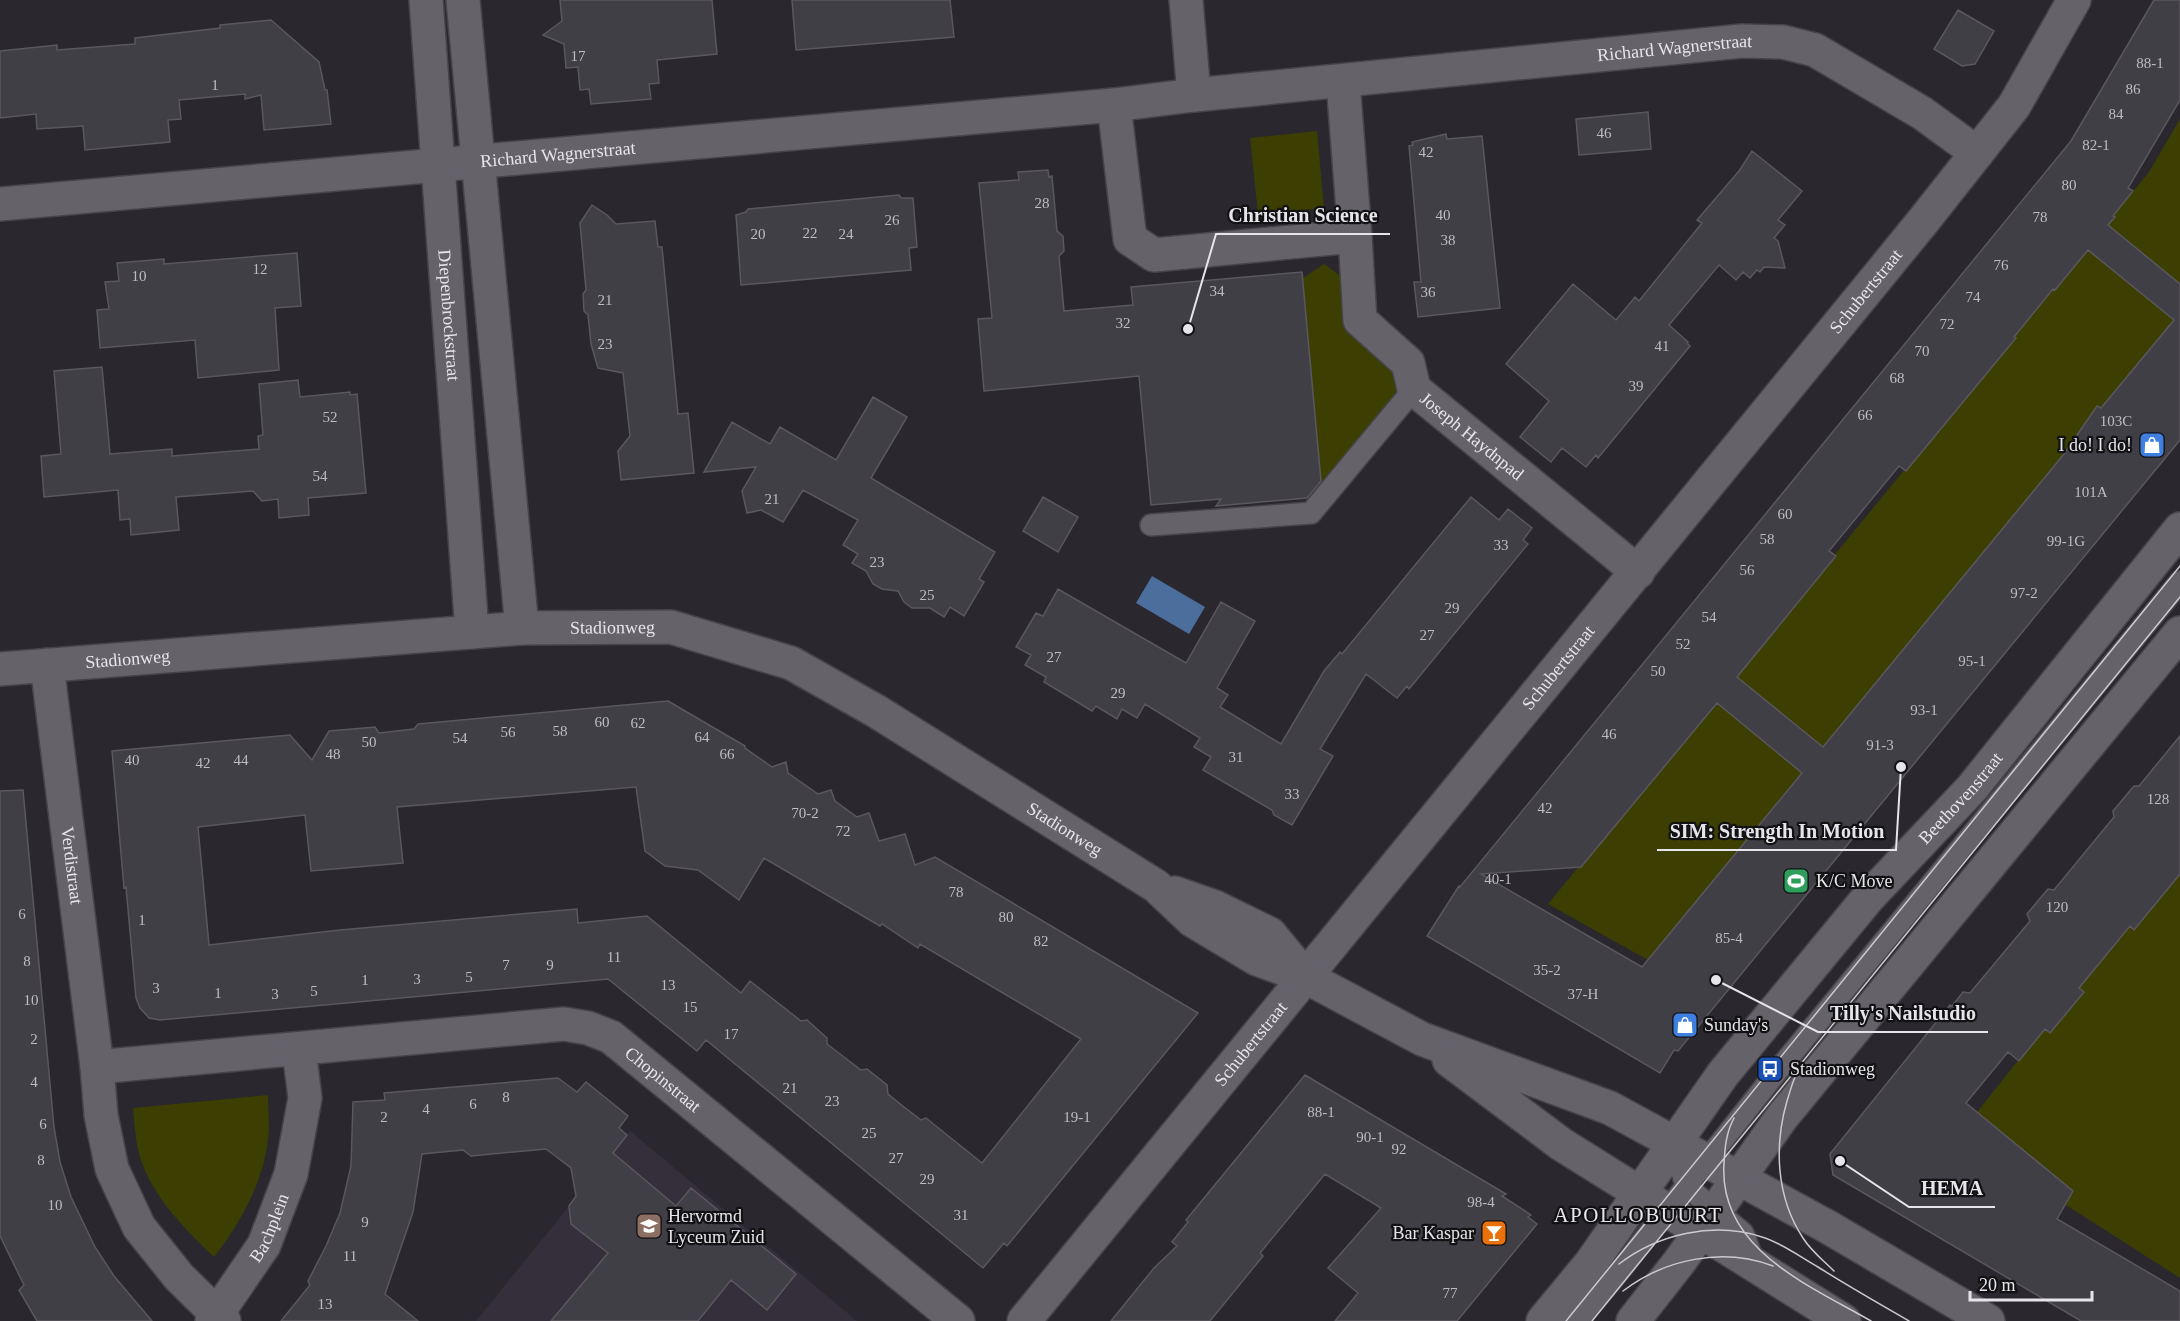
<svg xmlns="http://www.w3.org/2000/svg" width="2180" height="1321" viewBox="0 0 2180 1321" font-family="Georgia,serif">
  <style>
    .built { fill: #352f3b }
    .green { fill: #3c3f01 }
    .water { fill: #4c6e9c }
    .building { fill: #413f46; stroke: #5a575e; stroke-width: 1.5; fill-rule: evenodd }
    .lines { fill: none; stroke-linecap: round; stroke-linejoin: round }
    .lane-casing { stroke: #464349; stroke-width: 24 }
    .street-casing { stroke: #464349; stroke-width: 36 }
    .secondary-casing { stroke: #464349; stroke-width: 36 }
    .lane { stroke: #66626a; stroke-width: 21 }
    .street { stroke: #66626a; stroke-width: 33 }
    .secondary { stroke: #66626a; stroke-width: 33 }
    .tram { stroke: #cbcacf; stroke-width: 1.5 }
    .labels { text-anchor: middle; stroke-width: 4.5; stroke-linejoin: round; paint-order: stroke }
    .number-label { font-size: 15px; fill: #bdbcc0 }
    .street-label { font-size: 18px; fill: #e6e5e9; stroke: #121114 }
    .poi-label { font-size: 18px; fill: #e6e5e9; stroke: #121114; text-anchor: start }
    .quarter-label { font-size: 21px; letter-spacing: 1.5px; fill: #e6e5e9; stroke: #121114 }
    .leader { fill: none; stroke: #e6e5e9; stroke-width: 2 }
    .callout-dot { fill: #e6e5e9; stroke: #121114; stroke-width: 2 }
    .callout-label { font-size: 20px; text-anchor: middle; font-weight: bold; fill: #e6e5e9; stroke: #121114; stroke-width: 4.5; stroke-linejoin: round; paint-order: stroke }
  </style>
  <rect width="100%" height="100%" fill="#2a272e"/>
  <path class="built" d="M630 1131 857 1321H476Z"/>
  <path class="green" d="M2180 119V316L1655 964 1548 904 2149 172Z
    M1317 131 1324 208 1258 214 1250 138Z
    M1324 264 1342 277 1351 328 1396 376 1397 394 1322 490 1303 278Z
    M2180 857V1278L1958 1136Z
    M268 1095C268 1106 269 1117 269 1128 267 1176 242 1221 214 1257 182 1226 146 1191 137 1145 135 1133 134 1120 133 1108Z"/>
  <path class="water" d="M1152 576 1205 607 1189 634 1136 603Z"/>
  <path class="building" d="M560 0H712L717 54 657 60 659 83 649 84 651 99 591 104 589 89 580 90 578 67 566 68 564 44 543 35 562 21Z
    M792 0H950L954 37 796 50Z
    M2154 0H2180V100L2128 188 2133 191 2113 216 2115 217 2108 225 2180 284V440L1678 1051 1674 1050 1660 1073 1427 936 1459 886 1460 887 2071 141ZM2088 250 2174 320 2101 408 2097 406 2064 454 1823 747 1737 677 1836 556 1829 551 1899 466 1906 471 2016 338 2014 337 2053 289 2055 290ZM1717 703 1802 773 1642 967 1481 874 1581 867Z
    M1958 10 1994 31 1975 64 1962 66 1934 49Z
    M271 20 319 62 325 90H327L331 124 264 130 261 95 245 99V94L179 100 181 119 168 120 170 142 85 150 83 126 37 129 36 114 0 118V51L57 45V50L135 44V38L220 28V25Z
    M1648 112 1651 149 1579 155 1576 119Z
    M1446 134 1447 139 1482 136 1500 308 1418 317 1414 282H1421L1409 146 1413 145 1412 142Z
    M1752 151 1802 191 1778 220 1785 225 1774 238 1778 241 1785 268 1764 267 1760 272 1757 270 1750 278 1743 272 1736 280 1719 265 1669 325 1688 342 1687 343 1690 346 1598 458 1596 455 1586 467 1562 448 1551 462 1520 437 1549 401 1506 364 1573 284 1616 320 1635 297 1639 301 1702 223 1697 220 1739 171Z
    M1048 170 1049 177 1052 176 1057 231 1063 236 1064 251 1059 256 1064 311 1133 305 1131 287 1302 272 1321 481 1307 498 1216 506 1221 499 1151 505 1139 376 984 391 978 319 992 318 979 183 1019 180 1018 172Z
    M899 195 901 198H913L917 247 909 248 911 270 741 285 736 215 746 212 748 209Z
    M592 205 607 215 616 224 655 221 658 247H662L678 414 688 413 694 473 621 480 618 451 630 436 623 373 598 368 591 344 588 315 584 311 583 294 586 290 580 223Z
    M297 253 301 306 275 308 279 370 198 378 195 340 100 348 97 310 109 309 105 282 119 281 117 263 164 259V264Z
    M102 367 110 454 172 449V456L259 449 258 436 263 435 259 384 298 380 300 397 350 392V395L357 394 366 493 308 498 309 515 279 518 278 499 262 501 253 491 176 497 179 530 131 535 130 519 120 520 118 490 44 497 41 456 61 454 54 371Z
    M873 397 907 417 871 478 995 552 979 579 984 582 964 616 950 607 944 617 930 608H912L904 602 898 591 882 589 873 584 866 571 852 563 858 554 843 545 858 520 803 490 783 522 761 510 747 513 742 491 756 467 704 472 732 422 770 444 780 427 836 460Z
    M1043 497 1078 517 1058 552 1023 531Z
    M1471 497 1499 520 1508 509 1532 528 1523 540 1528 544 1409 689 1407 686 1397 698 1366 674 1320 749 1333 756 1292 825 1274 815 1272 810 1203 770 1211 757 1194 747 1200 738 1145 704 1137 718 1122 709 1117 719 1096 706 1092 711 1044 682 1046 677 1025 665 1031 655 1016 647 1036 613 1043 616 1058 589 1186 663 1221 602 1255 621 1217 688 1228 695 1220 707 1281 744 1324 671 1340 652 1342 654Z
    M668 701 745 746V748L772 767 786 762 788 773 818 794 831 790 835 801 857 817 869 813 879 841 905 834 915 865 935 857 1198 1013 1007 1246 1004 1243 983 1268 706 1040 697 1051 608 979 160 1020 149 1018 140 1008 136 998 126 887 124 888 112 751 290 735 312 760 329 731 375 727 379 733 414 729 418 724ZM636 787 645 851 665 866 698 870 739 900 764 858 880 926 882 924 918 948 920 944 1081 1039 982 1163 926 1118 921 1120 904 1107 888 1094 887 1085 867 1069 861 1070 827 1044V1038L807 1020 801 1021 750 981 741 993 647 916 578 923 577 909 340 930 209 945 198 827 305 815 311 871 403 863 397 807Z
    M2180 736V874L2134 930 2130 926 2079 988 2084 992 2050 1033 2045 1029 2019 1061 2008 1052 1966 1103 2073 1191 2057 1219 2180 1291V1321H2081L1833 1175 1830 1154 1950 1005 1952 1006 1963 992 1970 993 2030 921 2027 914 2037 902 2048 889 2054 890 2114 817 2113 811 2134 786H2139Z
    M23 790 54 1127 60 1162 71 1197 95 1247 114 1276 152 1321H37L19 1290 24 1285 0 1236V791Z
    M1305 1075 1506 1194 1502 1196 1531 1215 1528 1217 1537 1224 1457 1321H1335L1358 1293 1328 1268 1381 1208 1325 1174 1260 1253 1263 1256 1210 1321H1111L1154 1268 1177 1246 1172 1242 1188 1222 1186 1220Z
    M558 1078 577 1092 586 1082 628 1116 619 1128 627 1135 613 1153 676 1206 691 1188 796 1274 767 1310 731 1280 698 1321H551L608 1253 571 1224 569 1206 576 1196 571 1168 546 1149 471 1156 463 1150 422 1154 413 1212 385 1294 418 1321H281L310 1285 308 1281 326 1246 340 1213 351 1166 353 1102 385 1100 384 1093Z"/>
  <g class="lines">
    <g class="lane-casing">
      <path id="lane" d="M1151 525 1311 513 1414 389
        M1674 1143 1686 1186 1743 1233 1755 1265
        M1577 1321 1612 1280 1775 1074 2180 582"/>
    </g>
    <g class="street-casing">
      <g id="street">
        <path d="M1186 0 1194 95"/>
        <path d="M1114 105 1130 239 1154 255 1355 236 1343 82"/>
        <path id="s1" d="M0 204 1114 105 1194 95 1742 41 1783 42 1815 50 1922 113 1977 153"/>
        <path id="s2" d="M1355 236 1360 320 1408 363 1414 389 1638 572"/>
        <path id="s3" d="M47 665 97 1067 101 1115 112 1169 139 1227 179 1277 224 1321"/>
        <path id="s4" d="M97 1067 564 1024 588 1028 611 1037 958 1321"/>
        <path id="s5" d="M212 1321 264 1245 291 1174 305 1098 299 1050"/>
        <path id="s6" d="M1024 1321 1924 220 2014 106 2074 0"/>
      </g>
    </g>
    <g class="secondary-casing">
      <g id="secondary">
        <path id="s7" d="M426 0 472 632"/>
        <path d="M463 0 522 628"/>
        <path id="s8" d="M0 669 522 628 671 627 791 663 876 711 1156 886 1192 920 1257 959 1306 977 1422 1039 1610 1108 1828 1227 1988 1321"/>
        <path d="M1175 893 1215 907 1270 934 1303 974"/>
        <path d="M1449 1060 1561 1144 1844 1321"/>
        <path id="s9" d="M1543 1321 1591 1263 1723 1074 1867 899 1972 788 2180 529"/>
        <path d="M1633 1321 1680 1261 1782 1117 2180 633"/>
      </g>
    </g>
    <use href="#lane" class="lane"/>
    <use href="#street" class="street"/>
    <use href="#secondary" class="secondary"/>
    <path class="tram" d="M1796 1075C1792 1083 1790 1092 1787 1101 1774 1146 1776 1197 1803 1238 1811 1251 1823 1260 1834 1271
      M1734 1118C1726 1133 1725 1147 1724 1163 1718 1249 1809 1285 1871 1321
      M1619 1264C1658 1234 1714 1221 1762 1237 1782 1243 1800 1257 1818 1267 1848 1286 1878 1303 1909 1321
      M1623 1291C1665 1259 1722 1247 1773 1266
      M1566 1321 2180 566
      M1592 1321 2180 597"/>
  </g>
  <defs>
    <g id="shop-square" transform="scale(1.35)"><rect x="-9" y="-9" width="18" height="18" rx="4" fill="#3f7fe0" stroke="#121114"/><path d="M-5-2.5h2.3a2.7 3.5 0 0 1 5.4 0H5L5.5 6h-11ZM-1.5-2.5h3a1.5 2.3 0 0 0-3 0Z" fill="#fff"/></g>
    <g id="stadium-square" transform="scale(1.35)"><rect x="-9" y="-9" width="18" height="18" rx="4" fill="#2e9e5b" stroke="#121114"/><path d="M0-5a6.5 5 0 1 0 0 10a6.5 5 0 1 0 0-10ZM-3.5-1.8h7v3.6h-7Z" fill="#fff"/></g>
    <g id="bus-square" transform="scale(1.35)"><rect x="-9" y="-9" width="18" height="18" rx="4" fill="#1a4fb4" stroke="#121114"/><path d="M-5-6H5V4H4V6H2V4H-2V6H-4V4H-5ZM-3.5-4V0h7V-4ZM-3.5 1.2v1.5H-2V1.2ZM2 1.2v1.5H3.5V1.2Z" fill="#fff"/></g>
    <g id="school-square" transform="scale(1.35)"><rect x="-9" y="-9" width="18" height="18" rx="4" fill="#8d6e63" stroke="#121114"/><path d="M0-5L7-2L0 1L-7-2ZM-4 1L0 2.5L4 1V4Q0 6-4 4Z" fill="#fff"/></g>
    <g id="bar-square" transform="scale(1.35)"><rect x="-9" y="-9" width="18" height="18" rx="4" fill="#e8710a" stroke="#121114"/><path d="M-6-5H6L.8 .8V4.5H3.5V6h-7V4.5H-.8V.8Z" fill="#fff"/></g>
  </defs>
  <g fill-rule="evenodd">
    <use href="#shop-square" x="2152" y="445"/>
    <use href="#stadium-square" x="1796" y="881"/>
    <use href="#shop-square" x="1685" y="1025"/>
    <use href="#bus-square" x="1770" y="1069"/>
    <use href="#school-square" x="649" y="1226"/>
    <use href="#bar-square" x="1494" y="1233"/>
  </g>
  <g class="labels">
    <g class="number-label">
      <text x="578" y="61">17</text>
      <text x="2150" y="68">88-1</text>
      <text x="215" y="90">1</text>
      <text x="2133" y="94">86</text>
      <text x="2116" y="119">84</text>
      <text x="1604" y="138">46</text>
      <text x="2096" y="150">82-1</text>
      <text x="1426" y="157">42</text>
      <text x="2069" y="190">80</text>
      <text x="1042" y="208">28</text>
      <text x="1443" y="220">40</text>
      <text x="2040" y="222">78</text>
      <text x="892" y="225">26</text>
      <text x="810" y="238">22</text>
      <text x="758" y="239">20</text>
      <text x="846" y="239">24</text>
      <text x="1448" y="245">38</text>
      <text x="2001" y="270">76</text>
      <text x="260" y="274">12</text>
      <text x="139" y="281">10</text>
      <text x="1217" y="296">34</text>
      <text x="1428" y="297">36</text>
      <text x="1973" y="302">74</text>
      <text x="605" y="305">21</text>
      <text x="1123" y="328">32</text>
      <text x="1947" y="329">72</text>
      <text x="605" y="349">23</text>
      <text x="1662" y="351">41</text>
      <text x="1922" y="356">70</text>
      <text x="1897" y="383">68</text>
      <text x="1636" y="391">39</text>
      <text x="1865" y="420">66</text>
      <text x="330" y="422">52</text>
      <text x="2116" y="426">103C</text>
      <text x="320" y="481">54</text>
      <text x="2091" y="497">101A</text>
      <text x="772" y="504">21</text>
      <text x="1785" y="519">60</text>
      <text x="1767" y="544">58</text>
      <text x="2066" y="546">99-1G</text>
      <text x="1501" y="550">33</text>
      <text x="877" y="567">23</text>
      <text x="1747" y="575">56</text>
      <text x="2024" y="598">97-2</text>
      <text x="927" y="600">25</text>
      <text x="1452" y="613">29</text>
      <text x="1709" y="622">54</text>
      <text x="1427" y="640">27</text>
      <text x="1683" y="649">52</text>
      <text x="1054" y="662">27</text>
      <text x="1972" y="666">95-1</text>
      <text x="1658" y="676">50</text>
      <text x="1118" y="698">29</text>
      <text x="1924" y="715">93-1</text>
      <text x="602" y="727">60</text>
      <text x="638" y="728">62</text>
      <text x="560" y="736">58</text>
      <text x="508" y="737">56</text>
      <text x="1609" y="739">46</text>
      <text x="702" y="742">64</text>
      <text x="460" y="743">54</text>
      <text x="369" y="747">50</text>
      <text x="1880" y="750">91-3</text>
      <text x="333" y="759">48</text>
      <text x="727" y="759">66</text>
      <text x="1236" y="762">31</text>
      <text x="132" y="765">40</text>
      <text x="241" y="765">44</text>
      <text x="203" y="768">42</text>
      <text x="1292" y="799">33</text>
      <text x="2158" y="804">128</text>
      <text x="1545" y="813">42</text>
      <text x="805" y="818">70-2</text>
      <text x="843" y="836">72</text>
      <text x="1498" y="884">40-1</text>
      <text x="956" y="897">78</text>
      <text x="2057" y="912">120</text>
      <text x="22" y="919">6</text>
      <text x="1006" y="922">80</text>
      <text x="142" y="925">1</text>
      <text x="1729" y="943">85-4</text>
      <text x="1041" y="946">82</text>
      <text x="614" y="962">11</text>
      <text x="27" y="966">8</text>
      <text x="506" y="970">7</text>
      <text x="550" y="970">9</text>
      <text x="1547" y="975">35-2</text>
      <text x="469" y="982">5</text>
      <text x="417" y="984">3</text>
      <text x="365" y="985">1</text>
      <text x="668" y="990">13</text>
      <text x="156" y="993">3</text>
      <text x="314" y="996">5</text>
      <text x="218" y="998">1</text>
      <text x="275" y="999">3</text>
      <text x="1583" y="999">37-H</text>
      <text x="31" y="1005">10</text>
      <text x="690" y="1012">15</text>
      <text x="731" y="1039">17</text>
      <text x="34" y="1044">2</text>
      <text x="34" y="1087">4</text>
      <text x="790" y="1093">21</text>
      <text x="506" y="1102">8</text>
      <text x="832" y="1106">23</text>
      <text x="473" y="1109">6</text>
      <text x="426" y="1114">4</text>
      <text x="1321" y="1117">88-1</text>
      <text x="384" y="1122">2</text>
      <text x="1077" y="1122">19-1</text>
      <text x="43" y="1129">6</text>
      <text x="869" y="1138">25</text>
      <text x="1370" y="1142">90-1</text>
      <text x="1399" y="1154">92</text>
      <text x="896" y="1163">27</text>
      <text x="41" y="1165">8</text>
      <text x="927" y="1184">29</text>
      <text x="1481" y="1207">98-4</text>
      <text x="55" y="1210">10</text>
      <text x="961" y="1220">31</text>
      <text x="365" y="1227">9</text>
      <text x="350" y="1261">11</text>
      <text x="1450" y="1298">77</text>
      <text x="325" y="1309">13</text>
    </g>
    <g class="street-label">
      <text dy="6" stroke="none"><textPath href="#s1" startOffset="1682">Richard Wagnerstraat</textPath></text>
      <text dy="6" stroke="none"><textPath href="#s1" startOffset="560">Richard Wagnerstraat</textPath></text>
      <text dy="6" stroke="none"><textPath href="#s6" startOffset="1330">Schubertstraat</textPath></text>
      <text dy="6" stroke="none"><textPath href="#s7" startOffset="316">Diepenbrockstraat</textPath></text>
      <text dy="6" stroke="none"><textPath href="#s2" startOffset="250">Joseph Haydnpad</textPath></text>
      <text dy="6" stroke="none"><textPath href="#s8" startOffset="614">Stadionweg</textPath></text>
      <text dy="6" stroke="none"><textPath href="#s8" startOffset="128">Stadionweg</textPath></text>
      <text dy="6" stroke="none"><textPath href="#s6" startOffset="844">Schubertstraat</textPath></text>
      <text dy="6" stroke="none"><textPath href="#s9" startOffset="670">Beethovenstraat</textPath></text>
      <text dy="6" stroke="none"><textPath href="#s8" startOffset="1118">Stadionweg</textPath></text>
      <text dy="6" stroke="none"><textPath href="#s3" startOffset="202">Verdistraat</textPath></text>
      <text dy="6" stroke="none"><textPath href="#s6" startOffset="358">Schubertstraat</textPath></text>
      <text dy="6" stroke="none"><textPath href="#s4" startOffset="585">Chopinstraat</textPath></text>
      <text dy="6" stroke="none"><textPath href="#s5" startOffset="110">Bachplein</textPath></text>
    </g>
    <g class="poi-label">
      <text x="2132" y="451" text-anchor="end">I do! I do!</text>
      <text x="1816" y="887">K/C Move</text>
      <text x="1704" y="1031">Sunday's</text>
      <text x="1790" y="1075">Stadionweg</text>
      <text x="668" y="1222">Hervormd<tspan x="668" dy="21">Lyceum Zuid</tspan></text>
      <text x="1474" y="1239" text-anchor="end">Bar Kaspar</text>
    </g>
    <g class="quarter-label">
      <text x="1638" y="1222">APOLLOBUURT</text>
    </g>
  </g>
  <path class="leader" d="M1188 329L1216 234H1390M1901 767L1896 850H1657M1716 980L1818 1032H1988M1840 1161L1909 1207H1995"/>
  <g class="callout-dot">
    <circle cx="1188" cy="329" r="6"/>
    <circle cx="1901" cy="767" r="6"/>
    <circle cx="1716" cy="980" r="6"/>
    <circle cx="1840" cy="1161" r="6"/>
  </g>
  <g class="callout-label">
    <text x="1303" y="222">Christian Science</text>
    <text x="1777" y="838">SIM: Strength In Motion</text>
    <text x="1903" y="1020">Tilly's Nailstudio</text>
    <text x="1952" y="1195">HEMA</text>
  </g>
  <path d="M1970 1291v9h122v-9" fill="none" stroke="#e6e5e9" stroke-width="3"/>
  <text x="1979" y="1291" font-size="18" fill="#e6e5e9" stroke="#121114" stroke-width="4.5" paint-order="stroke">20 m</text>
</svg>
